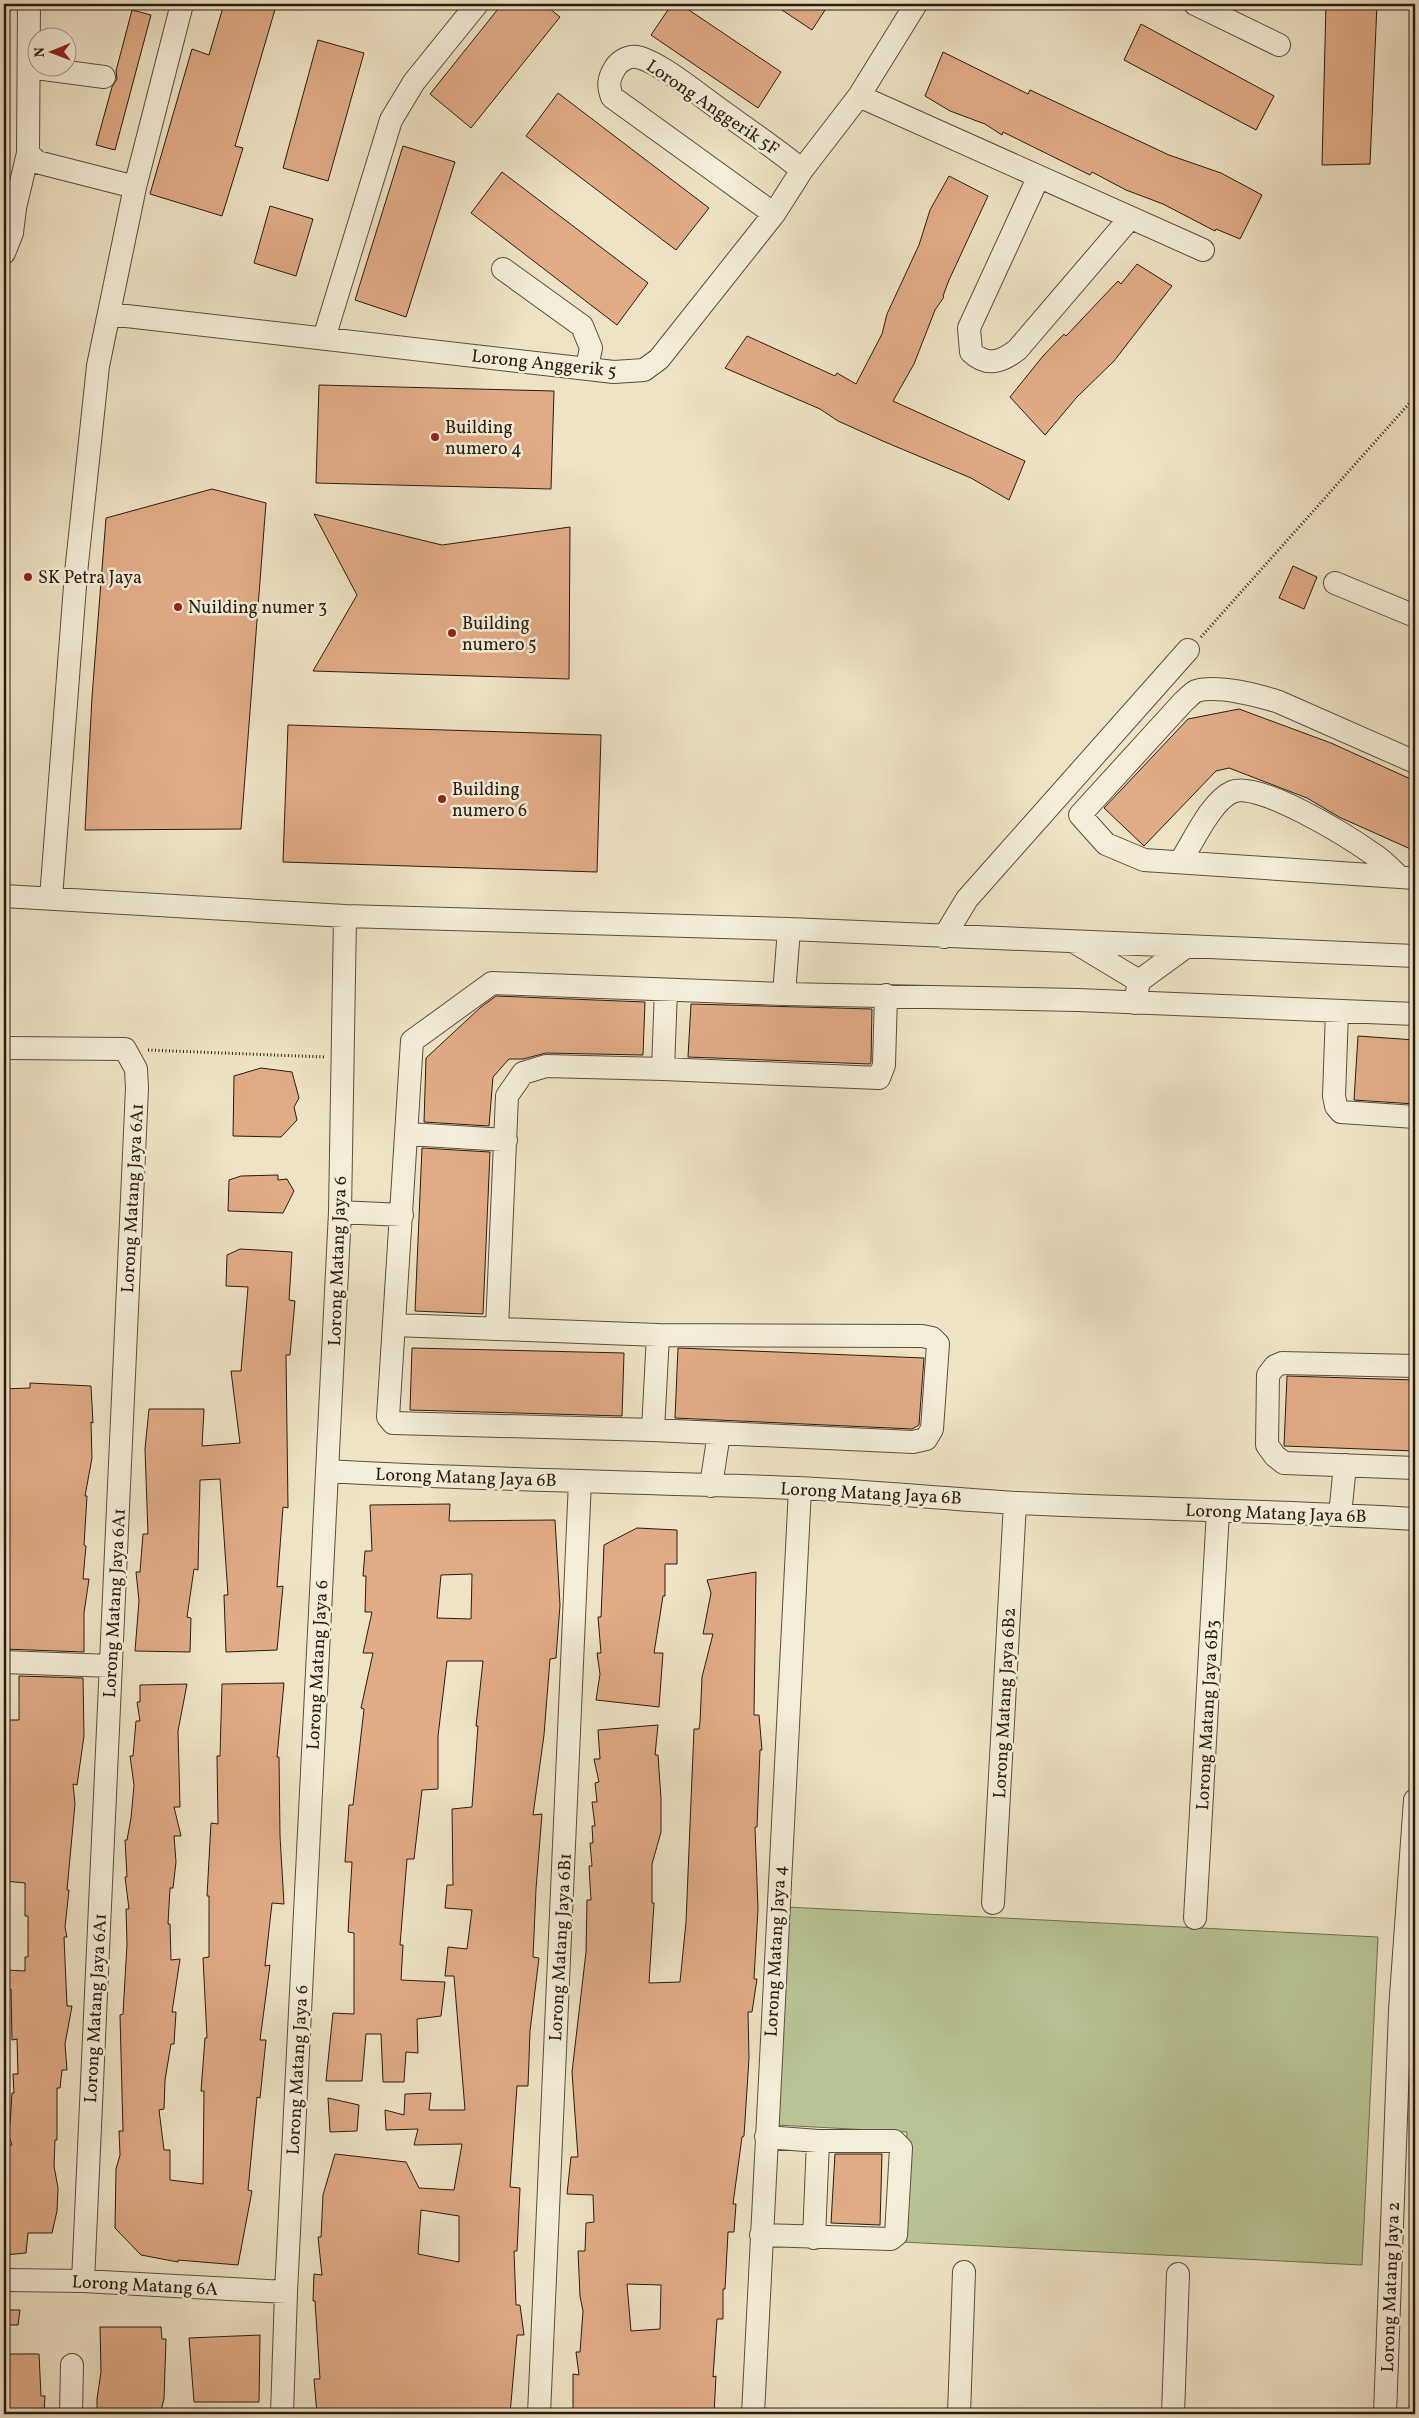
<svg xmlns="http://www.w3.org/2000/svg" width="1419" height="2418" viewBox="0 0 1419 2418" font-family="Vollkorn,serif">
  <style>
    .green { fill: #b9c494; stroke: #707052 }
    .building { fill: #e1ab86; stroke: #281d11; fill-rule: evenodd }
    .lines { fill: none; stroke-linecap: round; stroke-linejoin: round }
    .minor-casing { stroke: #5a4e3e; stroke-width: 24 }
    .path { stroke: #281d11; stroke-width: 3; stroke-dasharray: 1 2.5; stroke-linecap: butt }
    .minor { stroke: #f4edd9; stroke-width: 22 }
    .poi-dot { fill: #8f2418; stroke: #f4edd9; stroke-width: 2 }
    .labels { text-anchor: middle; stroke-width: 5; stroke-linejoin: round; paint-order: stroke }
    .street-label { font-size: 18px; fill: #281d11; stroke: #f4edd9 }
    .poi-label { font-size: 18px; fill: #281d11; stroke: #f4edd9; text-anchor: start }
  </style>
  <rect width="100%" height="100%" fill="#eee3c4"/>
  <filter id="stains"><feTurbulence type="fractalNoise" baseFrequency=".004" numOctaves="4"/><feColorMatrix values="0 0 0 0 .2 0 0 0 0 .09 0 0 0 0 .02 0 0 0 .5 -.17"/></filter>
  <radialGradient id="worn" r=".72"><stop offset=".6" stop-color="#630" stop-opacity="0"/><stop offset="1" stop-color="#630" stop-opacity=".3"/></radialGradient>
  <path class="green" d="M787 1907 1378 1937 1362 2265 902 2242 907 2132 777 2125Z"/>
  <path class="building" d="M224 4H268L276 6 235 146 243 148 222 216 150 194 192 49 209 55Z
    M502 4H544L560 17 471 128 430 94Z
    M672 4H680L781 72 758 108 651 35Z
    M773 4H829L812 30Z
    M1326 4H1377L1370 164 1322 165Z
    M132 10 151 15 115 150 96 145 112 87 117 79 116 71Z
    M1141 24 1274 96 1256 130 1124 60Z
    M318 40 364 53 328 181 283 168Z
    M943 52 1028 94 1030 90 1169 155 1221 173 1262 195 1240 239 1216 229 1215 231 1163 204 1126 190 1092 172 1090 175 1003 132 1002 135 985 124 950 111 925 96Z
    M558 93 709 208 676 250 526 136Z
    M403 146 455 162 406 317 355 300Z
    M502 172 648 283 617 325 471 213Z
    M949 176 988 196 949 280 943 296 944 297 935 310 914 364 893 401 1025 461 1009 500 971 478 885 442 838 421 820 409 725 368 747 336 835 376 837 373 856 384 882 334 887 314 919 245 930 210Z
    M270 206 313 219 296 276 254 263Z
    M1137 264 1172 286 1114 361 1077 397 1045 435 1010 397 1043 356 1064 334 1066 336 1118 281 1121 284Z
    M319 385 554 391 551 489 316 483Z
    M212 489 266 503 241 829 85 830 92 697 106 518Z
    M314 514 442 545 570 527 569 679 313 671 357 595Z
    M1293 566 1317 577 1304 609 1279 598Z
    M1239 709 1331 743 1415 781V851L1339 817 1307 798 1229 768 1216 771 1144 846 1104 808 1188 719Z
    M288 725 601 735 597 872 283 862Z
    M496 996 645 1002 643 1055 546 1053 523 1059H509L493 1077 489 1126 424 1122 426 1058 481 1007Z
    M691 1004 872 1009 871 1062 870 1064 688 1057Z
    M1358 1036 1415 1040V1104L1354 1100Z
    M261 1068 292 1072 299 1098 294 1107 297 1120 281 1137 233 1136 234 1076Z
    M422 1148 490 1152 483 1314 415 1311Z
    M278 1175V1180L287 1179 294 1191 283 1213 228 1211 229 1180 241 1176Z
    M240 1249 292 1252 289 1300 295 1301 290 1355H286L288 1508 283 1507 277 1587 283 1586 277 1650 226 1652 224 1595H228L220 1479 200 1480 198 1570 194 1569 187 1617 191 1618 190 1652 135 1651 139 1601 136 1572H140L143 1534H148L145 1449 149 1409H204L202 1446 240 1443 231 1371H241L248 1287 226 1286 227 1255Z
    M412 1348 624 1353 622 1416 410 1410Z
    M678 1348 924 1358 919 1425 912 1429 675 1418Z
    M1287 1376 1415 1380V1451L1284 1446Z
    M30 1383 91 1386 93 1423 91 1422 92 1458 85 1496H87L84 1545 86 1546 83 1579H89L84 1613V1652L4 1649V1389L30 1388Z
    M450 1504 449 1521 555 1520 560 1605 556 1658 550 1659 544 1735 533 1815 542 1814 536 1889 533 1957 539 1958 530 2031 528 2086H517L510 2187 520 2188 517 2251H514L516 2305H520L524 2335H517L510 2414H317L314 2379H320L315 2301H313L314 2274 322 2275 318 2237H321L323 2195 335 2154 406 2162 419 2188 454 2190 462 2144 414 2145 418 2129 386 2130 385 2110 404 2115 405 2094 431 2093 429 2110H465L454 1976H445L448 1947 467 1949 472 1910 445 1908 447 1885H453L452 1809 472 1807 478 1726H476L483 1661H447L438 1736V1789L422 1790 414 1859H407L400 1945H403L401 1980 445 1982 441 2016 417 2019 418 2053 406 2052 404 2082H383L381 2034H366L362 2081H326L333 2013 354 2014V1933L348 1932 352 1862H345L349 1805H353L364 1709 361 1708 373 1653H363L372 1612H365L366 1576H363L365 1551H372L370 1505ZM472 1574 471 1619 437 1618 441 1575ZM421 2210 459 2216V2262L418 2254Z
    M637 1528 677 1530V1564H665V1596H663L654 1653H663L659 1707 596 1700 600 1674 597 1653H601L598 1617H601L604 1545Z
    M756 1572 754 1715H759L762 1750H760L757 1827H755L758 1909 754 1979H757L752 2012H748L749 2058 744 2136 742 2137 733 2204H736L734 2232H728L725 2289H723V2319H717L713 2377 716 2376 714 2414H573V2374L579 2375 576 2352H580L583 2311 580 2296 578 2251H585L586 2223 594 2222 593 2195 567 2194 571 2157H578L572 2072 586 1952 587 1900H591L589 1866H592L590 1843H593L592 1826H595L592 1802H597L595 1783 599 1782 594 1759H600L598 1730 658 1725 655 1755H658L661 1799V1832L652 1864V1903H654L649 1983 680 1982 686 1922 694 1729H699L700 1722 702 1677 713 1634H703L711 1593 707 1580ZM627 2284 661 2285 660 2329 631 2331Z
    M19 1676 83 1678 84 1736 77 1785 73 1784 75 1804 67 1890H69L65 1927 67 1937H64L67 2006H72L65 2044 67 2070H62L60 2088H57V2140H55L54 2166 58 2188 57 2211 52 2233H28L26 2253 4 2255V2176H6L4 2158H8L6 2145H12L5 2125H10L12 2093H14L13 2074H18L17 2039 12 2040 11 1989H7V1970L25 1971V1957H28V1916H25V1883L4 1881V1720H19Z
    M284 1683 277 1757H279L280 1836 284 1904 272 1903 265 1966 270 1965 260 2040H266L260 2098 257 2097 248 2190 252 2191 238 2265 178 2260V2262L141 2255 115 2228 116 2169 120 2155 119 2131H123L120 2015 123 2014 127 1944 126 1909H129L125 1877H127L125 1840H127L131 1818 134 1785 130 1756H133L136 1721H140L137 1702H140V1685L187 1684 178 1731 180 1807H174L181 1836H174L176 1862 173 1888H170L168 1924H170L171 1960 180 1959 172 2012H176L174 2044H171L165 2080 164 2109 159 2110 164 2150H170V2180L203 2184 204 2091H201L205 2038H207L203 1958 209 1957V1896H207L211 1823 218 1824 217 1756H220L222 1684Z
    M328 2098 359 2105 357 2131 330 2132Z
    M835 2154H882L880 2225 831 2223Z
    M4 2310H20L18 2325H4Z
    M100 2327H161L162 2339H166L164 2399 160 2414H97V2399L101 2372Z
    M260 2335 259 2402H194L189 2338Z
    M4 2354H39L41 2396H45L44 2414H4Z"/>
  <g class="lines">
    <g class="minor-casing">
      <path id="minor" d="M1195 4 1279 45
        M29 67 104 77
        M859 96 1203 250
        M28 153 37 162 135 187
        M1038 178 969 328 971 352C987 367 1001 362 1017 350L1130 218
        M774 214 612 97C608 86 608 79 615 68 619 61 628 56 637 57 658 61 697 93 715 106 744 127 774 147 802 170
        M4 253 12 233 15 208 28 153 29 4
        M503 269 582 326 591 348 587 367
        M109 314 614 372 644 370 659 359 774 214 802 170 859 96 916 4
        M324 338 391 120 414 82 477 4
        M1335 583 1415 616
        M1415 762 1279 702C1257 695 1218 685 1196 691 1192 693 1188 698 1184 701L1080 815 1106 844 1144 860 1415 878
        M1180 862C1192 844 1211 801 1232 792 1258 780 1349 837 1373 854 1383 860 1391 869 1399 877
        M4 896 345 916 789 929 1415 956
        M51 898 76 573 98 366 135 187 182 4
        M944 937 967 899 1188 650
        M1076 943 1139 981
        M784 994 789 929
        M1135 1003 1139 981 1187 946
        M1337 1012 1334 1096 1336 1106 1341 1112 1415 1117
        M4 1048 125 1049 136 1069 137 1088 83 2281
        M663 1069 666 990
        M408 1134 506 1140
        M340 1212 402 1215
        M395 1325 658 1335 922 1336 932 1338 938 1344 932 1429 926 1439 913 1442 653 1430 393 1423 388 1417 412 1041 492 983 784 994 1078 1000 1415 1014
        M497 1328 507 1096 523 1073 546 1066 663 1069 879 1078 884 1065 886 995
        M1415 1366 1282 1363 1275 1366 1268 1375 1267 1445 1275 1456 1284 1463 1415 1468
        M653 1430 658 1335
        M327 1471C484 1480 640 1482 797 1488 870 1491 943 1499 1016 1503 1149 1509 1282 1511 1415 1519
        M711 1486 719 1433
        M1340 1515 1345 1465
        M4 1662 111 1666
        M993 1903 1015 1503
        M1195 1918 1218 1511
        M761 2235 891 2239 896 2235 901 2148 894 2141H818L766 2137
        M814 2238 818 2141
        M4 2280 83 2281 286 2292
        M71 2414 72 2365
        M282 2414 286 2292 340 1212 345 916
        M539 2414 580 1481
        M753 2414 800 1489
        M959 2414 964 2272
        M1173 2414 1178 2274
        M1385 2414 1400 2010 1415 1800"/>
    </g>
    <path class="path" d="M1201 637 1415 397
      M148 1050 324 1057"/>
    <use href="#minor" class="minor"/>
  </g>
  <g class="poi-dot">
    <circle cx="435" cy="437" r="5"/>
    <circle cx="28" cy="577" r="5"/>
    <circle cx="178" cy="607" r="5"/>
    <circle cx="452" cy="633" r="5"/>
    <circle cx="442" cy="799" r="5"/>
  </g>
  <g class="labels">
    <g class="street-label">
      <text transform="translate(713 107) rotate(34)" y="6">Lorong Anggerik 5F</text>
      <text transform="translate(544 363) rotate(6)" y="6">Lorong Anggerik 5</text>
      <text transform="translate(132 1198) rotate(-87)" y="6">Lorong Matang Jaya 6A1</text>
      <text transform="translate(337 1261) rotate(-88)" y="6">Lorong Matang Jaya 6</text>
      <text transform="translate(466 1477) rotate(2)" y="6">Lorong Matang Jaya 6B</text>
      <text transform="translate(871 1493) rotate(3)" y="6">Lorong Matang Jaya 6B</text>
      <text transform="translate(1276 1513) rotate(2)" y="6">Lorong Matang Jaya 6B</text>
      <text transform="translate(114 1603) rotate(-87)" y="6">Lorong Matang Jaya 6A1</text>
      <text transform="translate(317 1665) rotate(-87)" y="6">Lorong Matang Jaya 6</text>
      <text transform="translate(1004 1703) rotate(-87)" y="6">Lorong Matang Jaya 6B2</text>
      <text transform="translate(1207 1715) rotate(-87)" y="6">Lorong Matang Jaya 6B3</text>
      <text transform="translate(560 1947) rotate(-87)" y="6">Lorong Matang Jaya 6B1</text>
      <text transform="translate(775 1951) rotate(-87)" y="6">Lorong Matang Jaya 4</text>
      <text transform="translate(95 2008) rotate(-87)" y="6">Lorong Matang Jaya 6A1</text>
      <text transform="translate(297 2070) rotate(-87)" y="6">Lorong Matang Jaya 6</text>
      <text transform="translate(145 2285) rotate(3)" y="6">Lorong Matang 6A</text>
      <text transform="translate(1390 2287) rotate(-88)" y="6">Lorong Matang Jaya 2</text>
    </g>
    <g class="poi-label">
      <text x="445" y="433">Building<tspan x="445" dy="21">numero 4</tspan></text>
      <text x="38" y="583">SK Petra Jaya</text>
      <text x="188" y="613">Nuilding numer 3</text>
      <text x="462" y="629">Building<tspan x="462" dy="21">numero 5</tspan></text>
      <text x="452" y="795">Building<tspan x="452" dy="21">numero 6</tspan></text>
    </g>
  </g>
  <rect width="1419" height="2418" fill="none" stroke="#eee3c4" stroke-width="20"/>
  <rect x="5" y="5" width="1409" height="2408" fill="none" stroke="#281d11" stroke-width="2.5"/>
  <rect x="10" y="10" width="1399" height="2398" fill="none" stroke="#281d11"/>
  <g transform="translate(52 52) rotate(269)"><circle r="24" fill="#f4edd9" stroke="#a29a89"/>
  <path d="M0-4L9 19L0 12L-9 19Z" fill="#8f2418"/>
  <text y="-8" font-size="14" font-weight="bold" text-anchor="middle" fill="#281d11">N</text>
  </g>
  <rect width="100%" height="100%" filter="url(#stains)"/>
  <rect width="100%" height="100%" fill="url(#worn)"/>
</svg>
